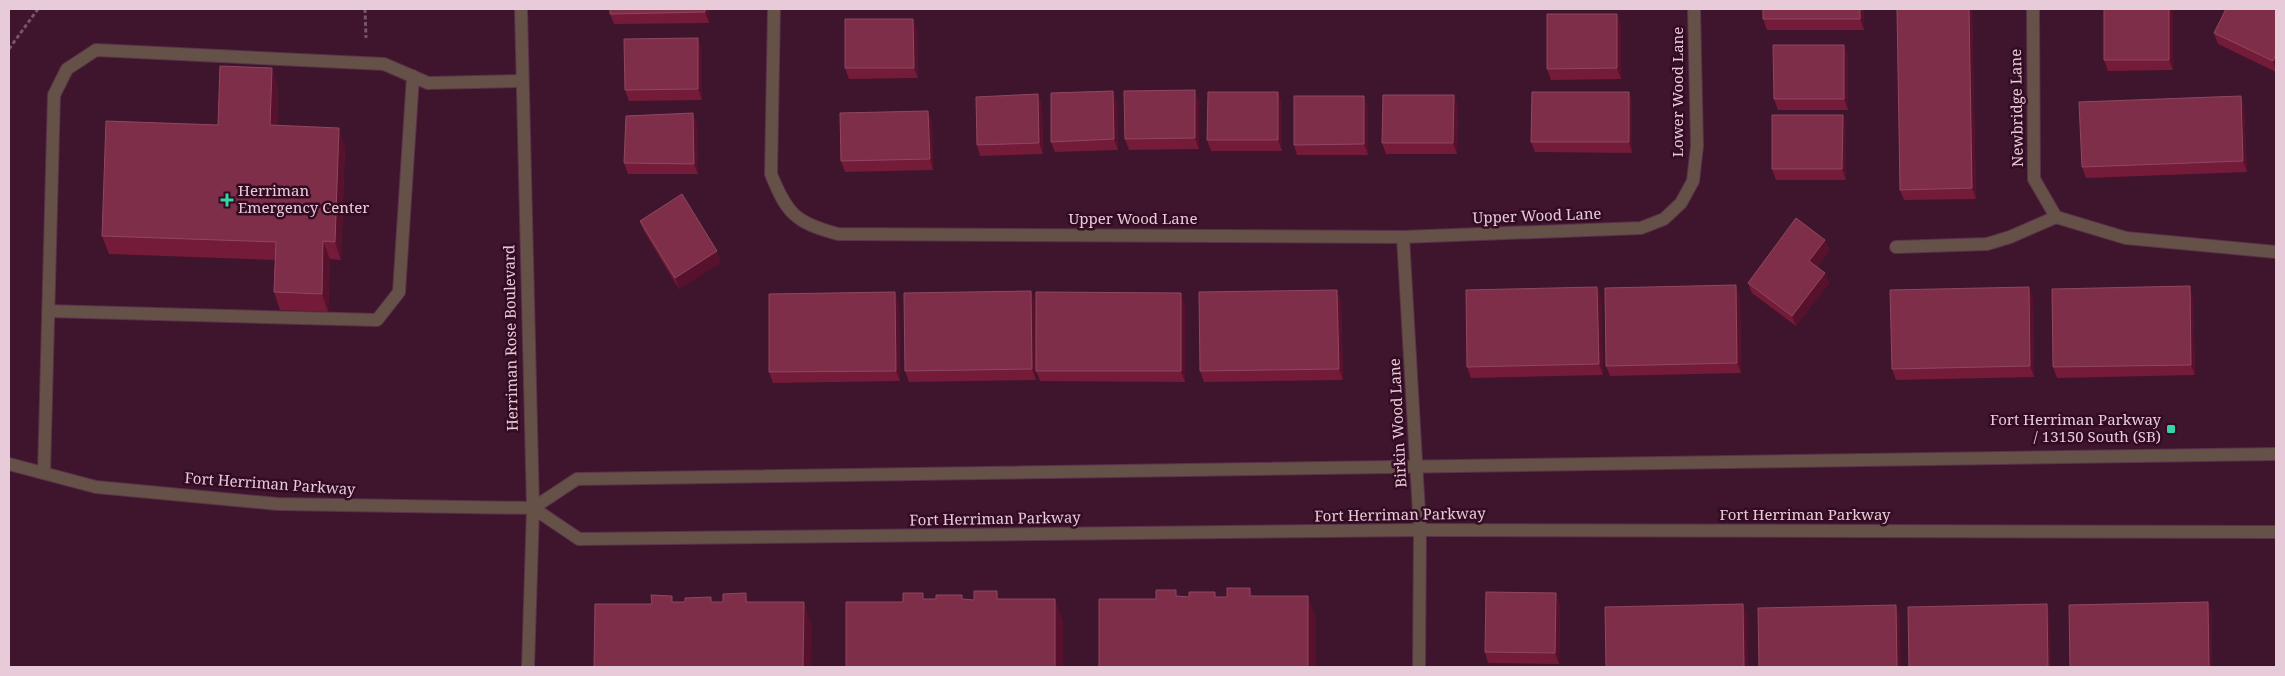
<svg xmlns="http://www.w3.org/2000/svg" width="2285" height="676" viewBox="0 0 2285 676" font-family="'Noto Serif',serif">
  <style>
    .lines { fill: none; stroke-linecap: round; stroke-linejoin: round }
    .service-casing { stroke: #593248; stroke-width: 14 }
    .minor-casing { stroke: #593248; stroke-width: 14 }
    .tertiary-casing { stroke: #593248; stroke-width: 14 }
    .path { stroke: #785467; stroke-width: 3; stroke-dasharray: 4 2.5; stroke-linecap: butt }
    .service { stroke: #655147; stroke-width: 12 }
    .minor { stroke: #655147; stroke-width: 12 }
    .tertiary { stroke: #655147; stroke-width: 12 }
    .wall { fill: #731b38 }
    .shaded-wall { fill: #58112c }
    .building { fill: #7f2e49; stroke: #904760 }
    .poi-dot { fill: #37d4a6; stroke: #330b22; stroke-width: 2 }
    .labels { text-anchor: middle; stroke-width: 5; stroke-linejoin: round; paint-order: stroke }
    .street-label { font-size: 15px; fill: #e7cbd8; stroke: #330b22 }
    .poi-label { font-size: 15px; fill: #e7cbd8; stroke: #330b22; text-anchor: start }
  </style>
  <rect width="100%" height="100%" fill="#3e152c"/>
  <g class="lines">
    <g class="service-casing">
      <path id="service" d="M1896 247 1987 244 2010 237 2056 217
        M48 311 377 320 399 292 413 76
        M44 473 54 95 67 69 96 50 384 64 428 83 522 81"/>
    </g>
    <g class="minor-casing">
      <path id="minor" d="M774 9 771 174C787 214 796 223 838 234L1403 237 1641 228 1664 219 1681 203 1693 181 1697 146 1694 9
        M2033 9 2034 179 2056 217 2126 238 2276 252
        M1403 237 1420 530 1419 667"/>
    </g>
    <g class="tertiary-casing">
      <path id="tertiary" d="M521 9 533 508 528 667
        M9 464 96 487 278 504 533 508 577 479 2276 454
        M533 508 579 539 1420 530 2276 532"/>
    </g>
    <path class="path" d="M365 9 366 38
      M9 49 38 9"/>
    <use href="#service" class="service"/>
    <use href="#minor" class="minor"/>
    <use href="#tertiary" class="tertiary"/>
  </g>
  <path class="wall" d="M610 9H709V23L614 24 610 14Z
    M1864 9V30H1767L1763 19Z
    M1972 9 1976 199 1904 200 1900 190Z
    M2104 9H2173V70L2108 71 2104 60Z
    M2276 9V72L2218 44 2214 33Z
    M1621 25V79L1551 80 1547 69Z
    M917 29 918 78 849 79 845 68Z
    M702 49V100L629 101 625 90Z
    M1848 55V110H1778L1774 99Z
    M278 86 277 126 345 146 341 260 330 259 328 312 280 310 274 292 275 260 109 254 102 236 218 125Z
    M1629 92 1632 103V153L1535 152 1531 142Z
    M1038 94 1042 105 1043 154 980 156 977 145Z
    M1454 95 1458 106 1457 154H1386L1382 143Z
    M2241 96 2244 107 2247 172 2086 178 2082 167Z
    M1199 101V149L1129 150 1125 139Z
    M1117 102 1118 150 1055 152 1051 142Z
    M1282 103V151H1211L1207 140Z
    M1368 107V155H1297L1294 145Z
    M928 111 932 122 933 170 845 172 841 161Z
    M1843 115 1846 125V180H1776L1772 169Z
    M697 124 698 174H628L624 163Z
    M640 221 721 262 679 289 644 231Z
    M1825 240 1829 251 1817 267 1829 283 1796 326 1752 293 1748 283Z
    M1740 296 1741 373 1610 376 1606 366Z
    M2193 296 2195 375 2057 378 2053 367Z
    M1601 297 1603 375 1471 378 1467 367Z
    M2033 298 2034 377 1896 380 1892 369Z
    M1341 300 1343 380 1204 382 1200 371Z
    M1035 302 1036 380 909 382 905 371Z
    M899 303 900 381 773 383 769 372Z
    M1185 303V382L1040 381 1036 371Z
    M1560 604 1559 664 1488 663 1485 652Z"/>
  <path class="shaded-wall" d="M705 9H709V23L705 12Z
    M1860 9H1864V30L1860 19Z
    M1969 9H1972L1976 199 1972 188Z
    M2169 9H2173V70L2169 60Z
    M1617 14 1621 25V79L1617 68Z
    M913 19 917 29 918 78 914 68Z
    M698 38 702 49V100L698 89Z
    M1844 45 1848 55V110L1844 99Z
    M2276 54V71L2273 61Z
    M272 68 278 86 276 143 270 125Z
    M1195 90 1199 101V149L1195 138Z
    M1113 91 1117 102 1118 150 1114 139Z
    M1278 92 1282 103V151L1278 140Z
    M1629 92 1632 103V153L1629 142Z
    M1038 94 1042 105 1043 154 1039 143Z
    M1454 95 1458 106 1457 154 1453 143Z
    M1364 96 1368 107V155L1364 144Z
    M2241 96 2244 107 2247 172 2243 161Z
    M928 111 932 122 933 170 930 159Z
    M693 113 697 124 698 174 694 164Z
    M1843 115 1846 125V180L1842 169Z
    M339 128 345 146 341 260 335 242Z
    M1825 240 1829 251 1813 272 1809 261Z
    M323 241 330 259 328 312 322 294Z
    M717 251 721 262 679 289 675 278Z
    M1825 273 1829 283 1796 326 1792 316Z
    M1736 285 1740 296 1741 373 1737 363Z
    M2190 286 2193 296 2195 375 2191 365Z
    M1597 287 1601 297 1603 375 1599 364Z
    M2029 287 2033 298 2034 377 2030 366Z
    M1337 290 1341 300 1343 380 1339 369Z
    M1031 291 1035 302 1036 380 1032 369Z
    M895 292 899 303 900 381 896 371Z
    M1181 293 1185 303V382L1181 371Z
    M1250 588 1258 610 1250 596Z
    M997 591 1005 613 997 599Z
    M746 593 754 615 746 602Z
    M1556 593 1560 604 1559 664 1555 653Z
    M1308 596 1316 618V667H1308Z
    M1055 599 1063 621V667H1055Z
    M804 602 812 624 811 667H803Z
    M2208 602 2212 613V667H2209Z
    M1743 604 1747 615 1748 667H1744Z
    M2047 604 2050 615 2051 667H2048Z
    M1896 605 1900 616 1901 667H1897Z"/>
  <path class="building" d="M610 9H705V12L610 14Z
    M1763 9H1860V19H1763Z
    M1897 9H1969L1972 188 1900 190Z
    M2104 9H2169V60H2104Z
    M2226 9H2276V54L2273 61 2214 33Z
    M1547 14H1617V68L1547 69Z
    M845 19H913L914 68H845Z
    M698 38V89L625 90 624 39Z
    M1773 45H1844V99H1774Z
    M220 66 272 68 270 125 339 128 335 242 323 241 322 294 274 292 276 242 102 236 106 121 218 125Z
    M1195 90V138L1125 139 1124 91Z
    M1113 91 1114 139 1051 142V93Z
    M1208 92H1278V140H1207Z
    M1532 92H1629V142H1531Z
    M1038 94 1039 143 977 145 976 97Z
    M1383 95H1454L1453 143H1382Z
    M1294 96H1364V144L1294 145Z
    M2241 96 2243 161 2082 167 2079 102Z
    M928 111 930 159 841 161 840 113Z
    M693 113 694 164 624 163 626 116Z
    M1772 115H1843L1842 169H1772Z
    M682 194 717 251 675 278 640 221Z
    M1796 218 1825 240 1809 261 1825 273 1792 316 1748 283Z
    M1736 285 1737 363 1606 366 1605 288Z
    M2190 286 2191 365 2053 367 2052 289Z
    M1597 287 1599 364 1467 367 1466 290Z
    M2029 287 2030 366 1892 369 1890 290Z
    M1337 290 1339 369 1200 371 1199 292Z
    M1031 291 1032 369 905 371 904 293Z
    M895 292 896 371 769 372V294Z
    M1036 292 1181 293V371H1036Z
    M1227 588H1250V596H1308V667H1099V599H1156V590H1176V596L1189 597V592H1215V597H1227Z
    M974 591H997V599H1055V667H846V602H903V593H923V599H936V595H962V599L974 600Z
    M1486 592 1556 593 1555 653 1485 652Z
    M746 593V602H804L803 667H594L595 604H652L651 595 672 596V602H685V598L711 597V602H723V594Z
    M2208 602 2209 667H2070L2069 605Z
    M1743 604 1744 667H1606L1605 607Z
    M2047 604 2048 667H1909L1908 607Z
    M1896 605 1897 667H1759L1758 608Z"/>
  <g class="poi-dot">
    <path d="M224.5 192.5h5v5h5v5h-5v5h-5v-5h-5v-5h5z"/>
    <rect x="2166" y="424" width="10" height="10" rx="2.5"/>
  </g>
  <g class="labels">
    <g class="street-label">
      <text transform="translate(1678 92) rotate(-90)" y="5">Lower Wood Lane</text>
      <text transform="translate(2017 108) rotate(-91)" y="5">Newbridge Lane</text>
      <text transform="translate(1537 216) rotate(-2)" y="5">Upper Wood Lane</text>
      <text x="1133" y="224">Upper Wood Lane</text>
      <text transform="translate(511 338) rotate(-91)" y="5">Herriman Rose Boulevard</text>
      <text transform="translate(1398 423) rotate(-93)" y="5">Birkin Wood Lane</text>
      <text transform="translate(270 484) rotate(4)" y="5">Fort Herriman Parkway</text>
      <text transform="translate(1400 515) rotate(-1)" y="5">Fort Herriman Parkway</text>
      <text x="1805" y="520">Fort Herriman Parkway</text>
      <text transform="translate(995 519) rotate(-1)" y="5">Fort Herriman Parkway</text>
    </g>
    <g class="poi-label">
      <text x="238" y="196">Herriman<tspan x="238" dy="17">Emergency Center</tspan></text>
      <text x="2161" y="425" text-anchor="end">Fort Herriman Parkway<tspan x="2161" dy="17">/ 13150 South (SB)</tspan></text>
    </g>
  </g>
  <rect width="2285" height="676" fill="none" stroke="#e7cbd8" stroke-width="20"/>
</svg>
